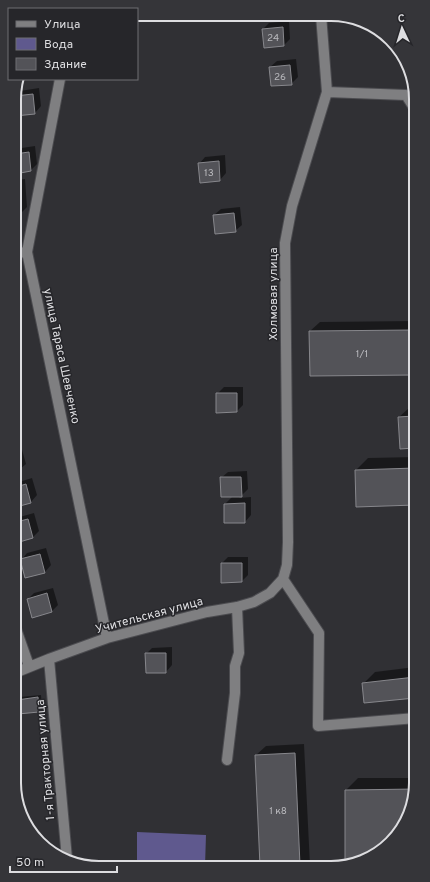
<svg xmlns="http://www.w3.org/2000/svg" width="430" height="882" viewBox="0 0 430 882" font-family="Overpass,sans-serif">
  <style>
    .water { fill: #5f598e }
    .shadow { fill: #0007 }
    .building { fill: #535358; stroke: #87878c }
    .lines { fill: none; stroke-linecap: round; stroke-linejoin: round }
    .minor-casing { stroke: #4c4c50; stroke-width: 12 }
    .minor { stroke: #7f7f81; stroke-width: 10 }
    .labels { text-anchor: middle; stroke-width: 3; stroke-linejoin: round; paint-order: stroke }
    .number-label { font-size: 10px; fill: #bababe }
    .street-label { font-size: 12px; fill: #dddde0; stroke: #26262a }
    .rim { fill: none; stroke: #dddde0; stroke-width: 2 }
  </style>
  <rect width="100%" height="100%" fill="#303034"/>
  <path class="water" d="M137 832 206 835 205 866H137Z"/>
  <path class="shadow" d="M289 21 290 39 284 45 263 29 269 23Z
    M296 59 298 77 291 84 270 67 277 61Z
    M39 88 41 106 35 113 15 115V96L20 91Z
    M35 146 37 164 31 170 15 173V149Z
    M225 155 226 173 220 180 201 181 199 164 205 157Z
    M25 179 27 207 20 214H15V180Z
    M240 207 242 225 235 231 214 215 221 209Z
    M414 321V374L311 375 310 331 320 322Z
    M224 387H243V405L237 411 217 394Z
    M409 408H414V447L401 448 399 417Z
    M16 413H17L21 430 16 436Z
    M21 446 26 464 19 470 16 471V448Z
    M415 457V504L357 506 356 470 368 458Z
    M247 471 248 489 239 498 251 497V515L245 522 225 504 233 496 221 478 228 472Z
    M32 478 37 495 31 502 16 506V483Z
    M34 513 39 531 33 537 16 542V518Z
    M46 548 51 565 45 572 21 560 27 553Z
    M228 557H248V575L242 581 222 563Z
    M53 588 58 605 52 611 28 599 34 593Z
    M172 647V665L166 672 146 654 152 648Z
    M415 667V697L365 702 363 684 375 672Z
    M41 695 42 708 39 711 17 700 20 697Z
    M304 744 310 865 261 866 256 755 266 746Z
    M358 778H416V789L398 835 354 865H346V790Z"/>
  <path class="building" d="M283 27 284 46 264 48 262 29Z
    M290 65 292 85 271 86 269 67Z
    M33 94 35 114 15 116V96Z
    M29 152 31 171 15 174V154Z
    M219 161 220 181 200 183 198 163Z
    M15 185H19L21 215H15Z
    M234 213 236 232 215 234 213 215Z
    M414 330V375L310 376 309 331Z
    M216 393H237V412L216 413Z
    M414 416V448L400 449 398 417Z
    M16 456 20 471 16 472Z
    M415 468V505L356 507 355 470Z
    M220 477H241L242 497H221Z
    M26 484 31 503 16 507V487Z
    M245 503V523H224V504Z
    M28 519 33 538 16 543V522Z
    M40 554 45 573 25 578 20 559Z
    M221 563H242V582L221 583Z
    M47 593 52 612 32 618 27 599Z
    M145 653H166V673H146Z
    M415 677V698L364 703 362 683Z
    M38 697 39 712 18 714 17 700Z
    M295 753 300 865 260 866 255 755Z
    M416 789 398 835 354 865H345V790Z"/>
  <g class="lines">
    <g class="minor-casing">
      <path id="minor" d="M60 79 27 252 107 638
        M327 92 406 95 413 106
        M15 253 27 252
        M283 579 319 633 318 726 416 718
        M16 629 29 666
        M49 659 67 859
        M17 672 49 659 107 638 207 612 237 607 254 602 270 593 283 579 287 565 288 542 285 243 292 206 327 92 321 15
        M227 760 235 693V666L239 653 237 607"/>
    </g>
    <use href="#minor" class="minor"/>
  </g>
  <g class="labels">
    <g class="number-label">
      <text x="273" y="41">24</text>
      <text x="280" y="80">26</text>
      <text x="209" y="176">13</text>
      <text x="362" y="357">1/1</text>
      <text x="278" y="814">1 к8</text>
    </g>
    <g class="street-label">
      <text transform="translate(273 294) rotate(-90)" y="4">Холмовая улица</text>
      <text transform="translate(62 356) rotate(78)" y="4">улица Тараса Шевченко</text>
      <text transform="translate(149 615) rotate(-15)" y="4">Учительская улица</text>
      <text transform="translate(45 760) rotate(-95)" y="4">1-я Тракторная улица</text>
    </g>
  </g>
  <path d="M0 0H430V882H0ZM99 21H331A78 78 0 0 1 409 99V783A78 78 0 0 1 331 861H99A78 78 0 0 1 21 783V99A78 78 0 0 1 99 21Z" fill="#353539" fill-rule="evenodd"/>
  <path class="rim" d="M99 21H331A78 78 0 0 1 409 99V783A78 78 0 0 1 331 861H99A78 78 0 0 1 21 783V99A78 78 0 0 1 99 21Z"/>
  <rect x="8" y="8" width="130" height="72" fill="#26262a" stroke="#6f6f73"/>
  <rect x="16" y="21" width="20" height="6" fill="#7f7f81" stroke="#6f6f73"/>
  <text x="44" y="28" font-size="12" fill="#dddde0">Улица</text>
  <rect x="16" y="38" width="20" height="12" fill="#5f598e" stroke="#6f6f73"/>
  <text x="44" y="48" font-size="12" fill="#dddde0">Вода</text>
  <rect x="16" y="58" width="20" height="12" fill="#535358" stroke="#6f6f73"/>
  <text x="44" y="68" font-size="12" fill="#dddde0">Здание</text>
  <g transform="translate(402 28) rotate(356)" stroke="#26262a" stroke-width="3" paint-order="stroke">
  <path d="M0-3L7 15L0 10L-7 15Z" fill="#dddde0"/>
  <text y="-6" font-size="11" font-weight="bold" text-anchor="middle" fill="#dddde0">С</text>
  </g>
  <path d="M10 866v6h107v-6" fill="none" stroke="#dddde0" stroke-width="2"/>
  <text x="16" y="866" font-size="12" fill="#dddde0" stroke="#26262a" stroke-width="3" paint-order="stroke">50 m</text>
</svg>
